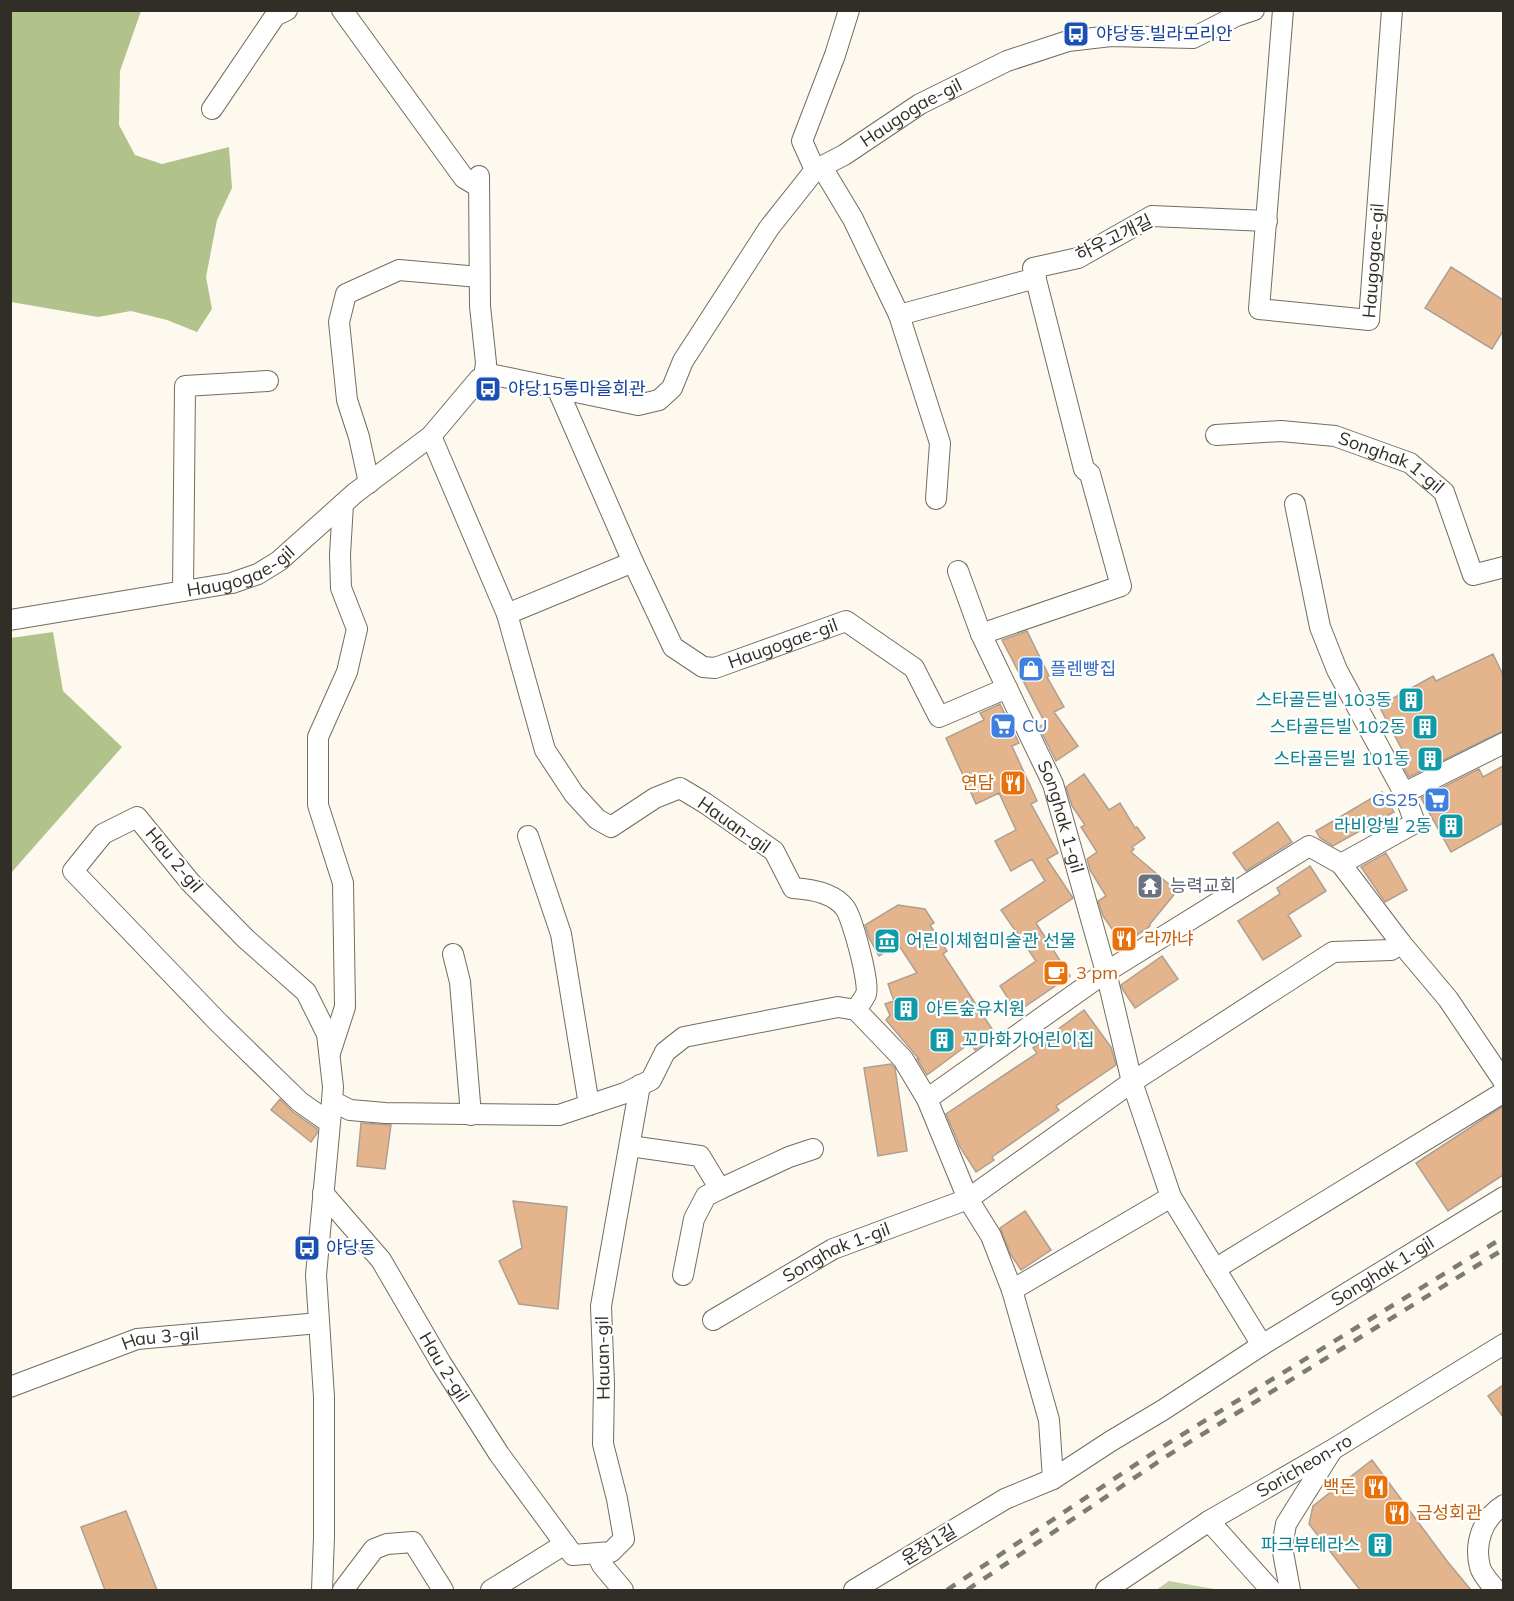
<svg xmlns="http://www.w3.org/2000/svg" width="1514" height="1601" viewBox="0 0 1514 1601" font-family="Mulish,'Noto Sans KR',sans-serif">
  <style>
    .green { fill: #c1cda5 }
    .forest { fill: #b2c28b }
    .building { fill: #e4b48d; stroke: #ae9f93; stroke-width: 1.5 }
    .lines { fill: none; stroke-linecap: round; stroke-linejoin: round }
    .minor-casing { stroke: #746d5e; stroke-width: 22 }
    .minor { stroke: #fff; stroke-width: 20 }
    .rail { stroke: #7e7b72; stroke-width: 4.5; stroke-dasharray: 10 10; stroke-linecap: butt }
    .labels { text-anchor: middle; stroke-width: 4.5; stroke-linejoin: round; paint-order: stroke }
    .transit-label { font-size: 18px; fill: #164399; stroke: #fff; text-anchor: start }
    .street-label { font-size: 18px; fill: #312e27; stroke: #fff }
    .shop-label { font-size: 18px; fill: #366cbe; stroke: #fff; text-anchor: start }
    .culture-label { font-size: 18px; fill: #0d838f; stroke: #fff; text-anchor: end }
    .food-label { font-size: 18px; fill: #c56008; stroke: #fff; text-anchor: start }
    .worship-label { font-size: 18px; fill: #5b616d; stroke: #fff; text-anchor: start }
  </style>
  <rect width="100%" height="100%" fill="#fef9ef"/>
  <path class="green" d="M1169 1581 1214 1589 1215 1590H1156Z"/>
  <path class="forest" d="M10 11H141L120 71 119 125 135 155 162 164 229 147 232 188 217 220 206 277 212 309 197 332 167 320 131 311 98 317 11 302Z
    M53 632 63 691 122 747 11 873V638Z"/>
  <path class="building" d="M1451 267 1503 300V331L1492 349 1425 308Z
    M1027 631 1049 676 1047 677 1064 707 1054 712 1078 746 1056 761 1039 727 1045 723 1002 640Z
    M1493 654 1503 675V731L1409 777 1401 762 1407 759 1379 706 1433 676 1436 681Z
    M1000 704 1019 743 1012 746 1037 801 1031 804 1058 853 1047 859 1073 898 1036 923 1070 976 1017 1012 1000 986 1036 961 1001 910 1045 881 1032 859 1011 871 995 841 1016 830 999 793 976 804 946 738 984 720 980 713Z
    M1503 766V823L1451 852 1421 798 1479 769 1483 777Z
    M1084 774 1109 810 1120 803 1135 828 1137 827 1145 838 1132 847 1134 849 1131 852 1177 891 1150 924V926L1123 945 1103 916 1098 901 1106 896 1090 870 1087 859 1097 852 1081 827 1085 825 1072 806 1066 787Z
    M1382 792 1394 812 1333 846 1320 838 1316 831Z
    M1278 822 1292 842 1246 871 1233 853Z
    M1386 853 1407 890 1385 902 1361 867Z
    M1310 866 1326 891 1288 915 1301 936 1263 960 1238 921 1280 894 1277 888Z
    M898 905 925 909 934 923 930 925 947 951 943 954 996 1035 975 1050 970 1043 927 1075 917 1059H919L886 1020 890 1015 885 1004 894 1001 888 984 917 973 898 944 879 956 869 938 865 925Z
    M1162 956 1178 979 1135 1008 1123 990 1121 985Z
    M1084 1010 1111 1047 1116 1065 1056 1106 1059 1110 992 1157 994 1160 976 1172 960 1147 946 1114 1037 1053 1033 1048Z
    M891 1064 895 1068 907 1151 878 1156 864 1068Z
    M280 1099 293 1112 317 1129V1133L311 1142 271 1110Z
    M1503 1106V1175L1448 1211 1416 1163Z
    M361 1123 391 1125 385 1169 357 1166Z
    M513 1201 567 1207 558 1309 519 1304 499 1261 522 1248Z
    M1025 1211 1051 1250 1021 1270 1011 1255 1000 1228Z
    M1503 1385V1417L1488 1396Z
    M1372 1460 1447 1561 1471 1590H1360L1309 1524 1313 1506Z
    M126 1511 157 1590H105L81 1527Z"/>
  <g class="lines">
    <g class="minor-casing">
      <g id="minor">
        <path d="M342 10 464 178 479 187"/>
        <path id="s1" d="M1283 10 1259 309 1369 320 1392 10"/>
        <path d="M212 109 275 16 287 10"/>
        <path d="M824 166 826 174 853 219 899 315 1036 278"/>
        <path d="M815 170 802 141 835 55 849 10"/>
        <path d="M479 176 480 306 486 363 484 377"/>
        <path d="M899 315 940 443 936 499"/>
        <path id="s2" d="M557 388 633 562 673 647 703 667 715 668 846 621 914 668 939 717 1007 688"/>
        <path id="s3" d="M1216 435 1281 431 1335 436 1410 463 1444 492 1473 575 1504 567"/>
        <path d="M431 436 507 614 633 562"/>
        <path d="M369 483 359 437 347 400 339 322 346 294 399 270 479 277"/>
        <path d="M1295 504 1320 627 1337 670 1404 793"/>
        <path d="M958 571 981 634 1121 586 1090 474 1084 469 1033 268 1078 258 1152 216 1267 221"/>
        <path d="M183 591 185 386 268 381"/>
        <path id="s4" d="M10 620 232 583 258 574 279 561 355 493 431 436 479 379 490 374 638 405 659 400 672 388 683 361 769 228 815 170 844 155 920 104 1007 61 1068 41 1111 36 1193 38 1236 16 1254 10"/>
        <path id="s5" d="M981 634 1053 784 1106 972 1132 1082 1171 1197 1262 1345"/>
        <path d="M528 836 561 934 589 1105"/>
        <path d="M1341 864 1401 943 1448 999 1504 1082"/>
        <path d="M453 954 460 982 471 1115"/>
        <path d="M856 1010 903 1059 927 1099 968 1199 991 1236 1012 1290 1049 1420 1053 1479"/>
        <path d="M330 1053 345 1007 343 883 318 805V737L347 672 357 629 341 588 340 555 343 504"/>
        <path d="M927 1099 1106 972 1309 846 1341 864 1415 823 1404 793 1504 743"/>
        <path d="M332 1101 350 1110 385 1113 559 1115 625 1093 651 1080 665 1052 684 1037 838 1007 856 1010C859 1005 864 999 866 994 870 983 852 917 845 908 834 893 810 889 793 888L774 851 705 803 680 788 655 798 611 827 597 819 574 794 545 750 507 614"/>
        <path d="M630 1146 700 1156 720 1189 789 1157 813 1149"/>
        <path id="s6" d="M323 1193 381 1260 441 1363 499 1454 573 1555 611 1552 624 1539 617 1499 603 1444 604 1384 601 1306 640 1085"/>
        <path d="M1215 1269 1504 1092"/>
        <path d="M683 1275 694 1219 706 1196 720 1189"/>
        <path d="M1012 1290 1171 1197"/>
        <path id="s7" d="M713 1320 833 1249 968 1199 1132 1082 1333 952 1391 950 1401 943"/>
        <path id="s8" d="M10 1387 137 1339 319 1323"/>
        <path d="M1209 1521 1271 1590"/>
        <path d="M597 1554 602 1565 623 1590"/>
        <path d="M322 1590 324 1537V1397L316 1275 332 1101 333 1087 327 1034 306 992 246 939 190 882 137 817 103 834 73 871 218 1022 300 1102 330 1123"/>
        <path d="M343 1590 374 1549 387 1544 413 1542 443 1590"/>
        <path d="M491 1590 565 1544"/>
        <path id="s9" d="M854 1590 1005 1499 1053 1479 1111 1441 1163 1410 1262 1345 1504 1197"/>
        <path id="s10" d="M1106 1590 1209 1521 1332 1450 1504 1344"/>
        <path d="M1290 1590 1282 1547 1286 1524 1331 1452"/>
        <path d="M1496 1590C1491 1584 1482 1575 1480 1567 1474 1544 1482 1518 1504 1505"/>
      </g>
    </g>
    <use href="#minor" class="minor"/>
    <path class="rail" d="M947 1590 1162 1447 1504 1237
      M967 1590 1167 1456 1504 1249"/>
  </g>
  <defs>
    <g id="bus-square" transform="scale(1.35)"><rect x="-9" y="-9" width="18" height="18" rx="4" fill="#1a4fb4" stroke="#fff"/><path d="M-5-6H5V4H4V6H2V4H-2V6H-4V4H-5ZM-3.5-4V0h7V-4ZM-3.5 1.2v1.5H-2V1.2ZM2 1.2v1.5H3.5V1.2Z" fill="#fff"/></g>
    <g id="shop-square" transform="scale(1.35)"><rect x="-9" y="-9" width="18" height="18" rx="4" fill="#3f7fe0" stroke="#fff"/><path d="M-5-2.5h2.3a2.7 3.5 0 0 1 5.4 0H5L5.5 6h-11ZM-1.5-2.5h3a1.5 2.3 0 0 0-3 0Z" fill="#fff"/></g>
    <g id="building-square" transform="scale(1.35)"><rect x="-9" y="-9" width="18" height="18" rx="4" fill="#0f9aa8" stroke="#fff"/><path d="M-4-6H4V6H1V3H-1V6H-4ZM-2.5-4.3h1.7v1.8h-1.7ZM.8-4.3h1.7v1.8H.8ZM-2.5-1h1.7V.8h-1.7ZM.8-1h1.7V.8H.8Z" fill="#fff"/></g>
    <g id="supermarket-square" transform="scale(1.35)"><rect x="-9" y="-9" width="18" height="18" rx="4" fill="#3f7fe0" stroke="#fff"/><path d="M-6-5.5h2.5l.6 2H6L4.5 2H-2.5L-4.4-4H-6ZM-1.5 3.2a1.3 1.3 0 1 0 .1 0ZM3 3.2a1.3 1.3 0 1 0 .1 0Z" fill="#fff"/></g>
    <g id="restaurant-square" transform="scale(1.35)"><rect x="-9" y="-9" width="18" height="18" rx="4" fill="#e8710a" stroke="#fff"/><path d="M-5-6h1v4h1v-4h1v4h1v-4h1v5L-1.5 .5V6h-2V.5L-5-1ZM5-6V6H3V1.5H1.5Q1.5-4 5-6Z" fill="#fff"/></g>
    <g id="temple-square" transform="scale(1.35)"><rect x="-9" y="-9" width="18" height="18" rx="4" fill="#6b7280" stroke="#fff"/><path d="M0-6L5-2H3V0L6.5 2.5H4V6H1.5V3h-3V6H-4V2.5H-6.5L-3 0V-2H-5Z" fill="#fff"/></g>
    <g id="museum-square" transform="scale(1.35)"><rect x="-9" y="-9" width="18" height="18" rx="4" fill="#0f9aa8" stroke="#fff"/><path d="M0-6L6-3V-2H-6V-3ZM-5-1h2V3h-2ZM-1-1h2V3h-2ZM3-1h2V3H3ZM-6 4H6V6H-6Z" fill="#fff"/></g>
    <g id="cafe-square" transform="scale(1.35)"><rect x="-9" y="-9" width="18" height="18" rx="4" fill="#e8710a" stroke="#fff"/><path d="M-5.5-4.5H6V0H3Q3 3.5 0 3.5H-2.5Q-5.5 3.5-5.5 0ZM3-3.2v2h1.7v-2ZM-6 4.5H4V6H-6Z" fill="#fff"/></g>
  </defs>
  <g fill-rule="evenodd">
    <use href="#bus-square" x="1076" y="34"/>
    <use href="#bus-square" x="488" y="389"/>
    <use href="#shop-square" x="1031" y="669"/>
    <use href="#building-square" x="1411" y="700"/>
    <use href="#supermarket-square" x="1003" y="726"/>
    <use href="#building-square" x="1425" y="727"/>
    <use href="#building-square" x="1430" y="759"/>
    <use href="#restaurant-square" x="1013" y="783"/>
    <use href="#supermarket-square" x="1437" y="800"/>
    <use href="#building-square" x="1451" y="826"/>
    <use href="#temple-square" x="1150" y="886"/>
    <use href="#restaurant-square" x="1124" y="939"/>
    <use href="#museum-square" x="887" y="941"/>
    <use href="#cafe-square" x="1056" y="973"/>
    <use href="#building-square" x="906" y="1009"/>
    <use href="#building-square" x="942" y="1040"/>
    <use href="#bus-square" x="307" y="1248"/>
    <use href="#restaurant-square" x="1376" y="1487"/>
    <use href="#restaurant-square" x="1397" y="1513"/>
    <use href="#building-square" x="1380" y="1545"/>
  </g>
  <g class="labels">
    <g class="transit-label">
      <text x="1096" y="40">야당동.빌라모리안</text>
      <text x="508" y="395">야당15통마을회관</text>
      <text x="326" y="1254">야당동</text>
    </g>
    <g class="street-label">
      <text dy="6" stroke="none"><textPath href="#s4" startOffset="1125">Haugogae-gil</textPath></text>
      <text transform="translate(1114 238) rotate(-26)" y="6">하우고개길</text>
      <text dy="6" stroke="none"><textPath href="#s1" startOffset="470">Haugogae-gil</textPath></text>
      <text dy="6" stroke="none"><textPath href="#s3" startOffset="182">Songhak 1-gil</textPath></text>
      <text dy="6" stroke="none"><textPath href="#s4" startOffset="237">Haugogae-gil</textPath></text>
      <text dy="6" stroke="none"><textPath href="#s2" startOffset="404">Haugogae-gil</textPath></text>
      <text dy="6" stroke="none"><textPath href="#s5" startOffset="200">Songhak 1-gil</textPath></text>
      <text transform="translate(734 825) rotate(35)" y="6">Hauan-gil</text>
      <text transform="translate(174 860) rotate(50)" y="6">Hau 2-gil</text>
      <text dy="6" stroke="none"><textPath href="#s7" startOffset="141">Songhak 1-gil</textPath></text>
      <text dy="6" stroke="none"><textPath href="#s9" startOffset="618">Songhak 1-gil</textPath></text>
      <text dy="6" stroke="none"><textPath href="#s8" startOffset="159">Hau 3-gil</textPath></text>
      <text transform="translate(603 1358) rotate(-91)" y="6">Hauan-gil</text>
      <text dy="6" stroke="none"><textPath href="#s6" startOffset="213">Hau 2-gil</textPath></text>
      <text dy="6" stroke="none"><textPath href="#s10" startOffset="234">Soricheon-ro</textPath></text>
      <text transform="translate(929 1545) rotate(-31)" y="6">운정1길</text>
    </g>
    <g class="shop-label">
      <text x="1050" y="675">플렌빵집</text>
      <text x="1022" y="732">CU</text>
      <text x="1418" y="806" text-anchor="end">GS25</text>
    </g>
    <g class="culture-label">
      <text x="1392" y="706">스타골든빌 103동</text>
      <text x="1406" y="733">스타골든빌 102동</text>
      <text x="1410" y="765">스타골든빌 101동</text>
      <text x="1432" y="832">라비앙빌 2동</text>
      <text x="906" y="947" text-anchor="start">어린이체험미술관 선물</text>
      <text x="926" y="1015" text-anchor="start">아트숲유치원</text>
      <text x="962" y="1046" text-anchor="start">꼬마화가어린이집</text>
      <text x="1360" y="1551">파크뷰테라스</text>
    </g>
    <g class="food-label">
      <text x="994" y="789" text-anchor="end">연담</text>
      <text x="1144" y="945">라까냐</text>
      <text x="1076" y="979">3 pm</text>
      <text x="1356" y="1493" text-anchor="end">백돈</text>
      <text x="1416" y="1519">금성회관</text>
    </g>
    <g class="worship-label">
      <text x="1170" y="892">능력교회</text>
    </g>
  </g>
  <rect width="1514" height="1601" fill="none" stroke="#312e27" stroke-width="24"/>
</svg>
